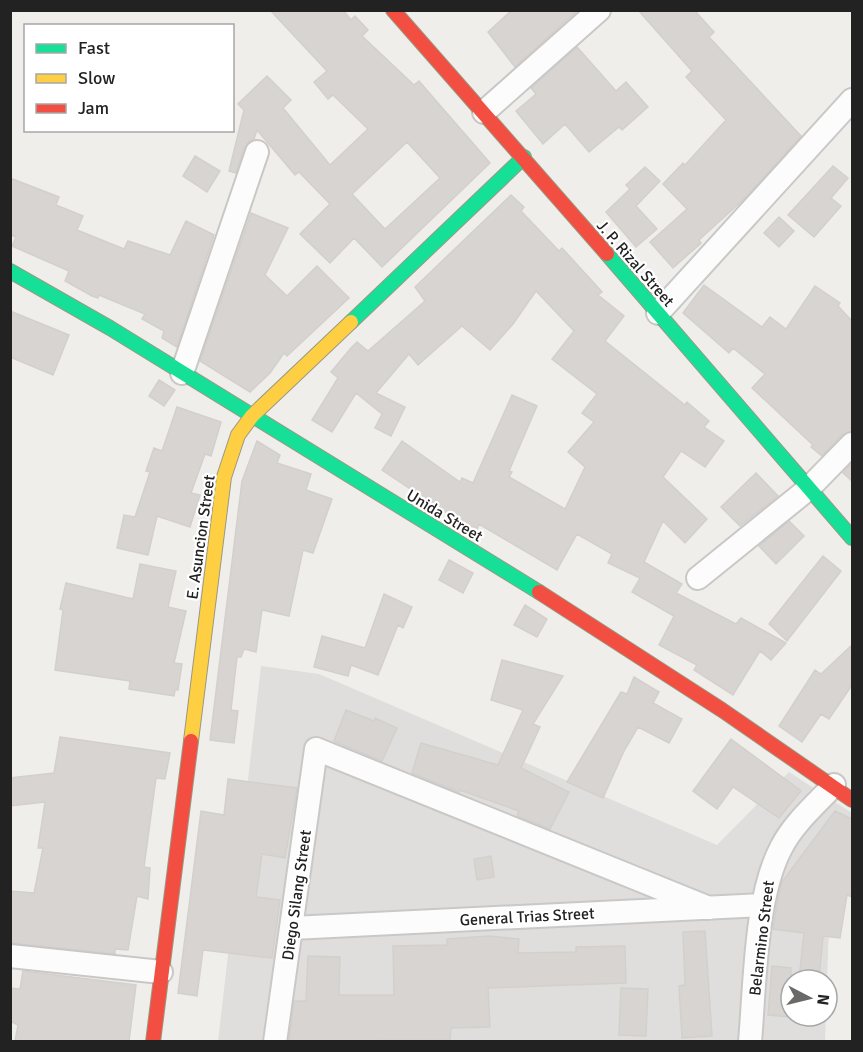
<svg xmlns="http://www.w3.org/2000/svg" width="863" height="1052" viewBox="0 0 863 1052" font-family="Signika,sans-serif">
  <style>
    .residential { fill: #dfdedc }
    .building { fill: #d7d4d2; stroke: #d3d0cc; stroke-width: 1.5; fill-rule: evenodd }
    .lines { fill: none; stroke-linecap: round; stroke-linejoin: round }
    .street-casing { stroke: #c9c8c7; stroke-width: 26 }
    .fast-casing { stroke: #999a82; stroke-width: 16 }
    .slow-casing { stroke: #999a82; stroke-width: 16 }
    .jam-casing { stroke: #999a82; stroke-width: 16 }
    .street { stroke: #fdfcfc; stroke-width: 22 }
    .fast { stroke: #16e098; stroke-width: 14 }
    .slow { stroke: #ffcf43; stroke-width: 14 }
    .jam { stroke: #f24e42; stroke-width: 14 }
    .labels { text-anchor: middle; stroke-width: 4.5; stroke-linejoin: round; paint-order: stroke }
    .street-label { font-size: 16px; fill: #222; stroke: #fff }
  </style>
  <rect width="100%" height="100%" fill="#f0eeeb"/>
  <path class="residential" d="M261 666 319 674 717 845 789 772 852 813V829L831 869 827 982 791 980V1016H826L825 1041 218 1042Z"/>
  <path class="building" d="M270 10H343L351 20 355 16 368 30 362 36 414 85 419 81 490 163 382 267 354 238 330 263 300 234 330 204 299 172 295 175 257 130 254 139 244 148 236 173 229 171 244 110 238 104 267 76 291 100 283 108 330 165 368 129 333 95 328 99 314 82 327 71ZM407 142 440 178 385 229 352 194Z
    M512 10H578L515 67 488 32Z
    M638 10H694L714 32 709 37 801 136 744 199 699 240 701 243 673 268 650 242 687 209 663 184 683 163 685 165 726 120 686 77 692 71Z
    M577 47 616 91 626 82 648 107 622 130 619 127 589 152 565 124 543 144 516 111 536 94 531 88Z
    M195 156 220 171 207 192 183 176Z
    M833 166 848 178 831 198 841 206 814 237 788 215Z
    M645 167 660 181 636 206 657 229 636 247 606 212 630 189 626 185Z
    M10 178 59 197 56 205 83 216 77 230 124 249 128 241 170 255 186 221 214 235 177 347 162 338 164 331 142 319 145 314 99 295 98 298 92 296 65 281 69 271 12 246 16 237 10 235Z
    M511 195 524 207 521 211 559 251 562 248 602 292 598 295 624 316 605 341 685 405 687 402 709 421 704 427 724 441 705 467 681 451 663 477 707 519 685 543 663 521 644 562 682 584 676 593 736 624 741 618 786 643 771 660 760 651 733 695 694 670 697 665 659 645 674 616 632 592 640 578 608 563 612 554 577 534 557 570 479 524 477 529 451 516 382 470 402 441 460 482 462 478 473 483 512 395 537 406 509 471 512 472 509 477 565 509 585 467 568 452 594 422 582 413 597 394 552 359 574 331 536 291 513 324 490 350 462 326 418 365 409 354 376 393 405 407 391 436 375 428 382 414 356 393 332 432 312 420 338 378 331 372 351 348 357 342 368 351 425 301 415 287Z
    M251 213 288 228 265 275 287 296 317 266 349 298 287 356 284 353 270 373 250 392 200 361Z
    M779 217 794 231 779 247 764 233Z
    M704 285 762 327 770 317 786 329 815 286 840 303 838 306 852 321V431L842 435 822 456 811 447 813 445 752 388 765 374 733 348 729 353 683 313Z
    M10 311 69 335 53 375 10 357Z
    M159 380 175 390 164 406 149 396Z
    M177 407 221 422 211 456 205 454 191 493 200 495 190 527 157 516 148 555 117 548 124 515 135 517 150 472 146 471 154 448 162 451Z
    M257 441 280 455 277 463 311 474 306 490 332 499 313 553 303 550 289 616 262 610 256 652 244 649 241 657H237L231 710 238 711 234 743 210 740 242 481Z
    M852 463V481L843 473Z
    M756 473 778 496 740 526 721 507Z
    M789 521 804 536 776 564 759 546Z
    M823 556 841 571 787 641 769 624Z
    M449 560 473 573 463 593 439 580Z
    M140 564 176 571 168 607 186 611 174 663 182 664 178 690H175L174 696 129 689 130 681 55 670 63 610 60 609 66 583 133 599Z
    M384 594 412 607 403 628 398 625 378 675 351 665 348 676 314 667 322 636 365 648Z
    M525 605 547 619 537 637 514 625Z
    M852 645V685L829 719 821 714 802 742 779 726 815 670 821 674Z
    M502 660 563 676 533 724 540 727 521 768 569 792 550 829 517 816 519 811 460 790 459 792 412 773 421 743 498 765 523 710 491 700Z
    M634 677 659 692 653 703 682 719 669 743 638 727 624 751 603 798 567 782 621 692 627 694Z
    M346 710 374 721 375 718 397 728 382 761 334 741Z
    M60 737 170 753 165 779 156 778 144 867 150 868 148 899 137 896 128 950 115 949V954L10 943V891L34 893 43 848H38L45 802 10 806V778L54 773Z
    M731 739 801 791 779 818 733 787 717 809 693 791Z
    M228 779 297 788 285 858 262 854 256 897 280 900 272 958 203 950 197 996 178 993 201 811 224 815Z
    M835 811 852 819V897L847 895 840 938 823 936 819 980H799L804 933 773 929 779 894 782 882Z
    M491 856 494 877 477 880 474 859Z
    M705 931 712 1036 682 1038 679 986 685 985 683 932Z
    M489 936 519 939 518 953 576 952V947L625 946 626 983 488 988 490 1027 451 1028 450 1040 289 1041 294 1001H306L308 956 340 957 339 995H394L393 946 447 945V939Z
    M772 966 791 968V1017L768 1015Z
    M23 971 136 985 129 1041H15L18 1025 10 1021V988L20 989Z
    M621 988 648 989 646 1036 619 1035Z"/>
  <g class="lines">
    <g class="street-casing">
      <path id="street" d="M484 112 599 10
        M658 313 852 100
        M182 373 257 152
        M698 578 808 489 852 444
        M292 928 763 905
        M10 956 161 972
        M275 1042 316 749 709 908
        M750 1042C755 985 755 897 781 848 793 824 815 805 834 785"/>
    </g>
    <g class="fast-casing">
      <path id="fast" d="M607 254 852 538
        M10 271 110 328 539 592
        M351 322 524 157"/>
    </g>
    <g class="slow-casing">
      <path id="slow" d="M191 741 224 477 238 435 252 416 351 322"/>
    </g>
    <g class="jam-casing">
      <path id="jam" d="M393 10 607 254
        M539 592 722 710 852 800
        M153 1042 191 741"/>
    </g>
    <use href="#street" class="street"/>
    <use href="#fast" class="fast"/>
    <use href="#slow" class="slow"/>
    <use href="#jam" class="jam"/>
  </g>
  <g class="labels">
    <g class="street-label">
      <text transform="translate(636 263) rotate(49)" y="6">J. P. Rizal Street</text>
      <text transform="translate(445 515) rotate(31)" y="6">Unida Street</text>
      <text transform="translate(200 537) rotate(-82)" y="6">E. Asuncion Street</text>
      <text transform="translate(296 895) rotate(-82)" y="6">Diego Silang Street</text>
      <text transform="translate(527 916) rotate(-3)" y="6">General Trias Street</text>
      <text transform="translate(761 938) rotate(-83)" y="6">Belarmino Street</text>
    </g>
  </g>
  <rect width="863" height="1052" fill="none" stroke="#222222" stroke-width="24"/>
  <rect x="24" y="24" width="210" height="108" fill="#ffffff" stroke="#a7a7a7" stroke-width="1.5"/>
  <rect x="36" y="44" width="30" height="9" fill="#16e098" stroke="#a7a7a7" stroke-width="1.5"/>
  <text x="78" y="54" font-size="18" fill="#222222">Fast</text>
  <rect x="36" y="74" width="30" height="9" fill="#ffcf43" stroke="#a7a7a7" stroke-width="1.5"/>
  <text x="78" y="84" font-size="18" fill="#222222">Slow</text>
  <rect x="36" y="104" width="30" height="9" fill="#f24e42" stroke="#a7a7a7" stroke-width="1.5"/>
  <text x="78" y="114" font-size="18" fill="#222222">Jam</text>
  <g transform="translate(809 998) rotate(97)"><circle r="28" fill="#ffffff" stroke="#a7a7a7" stroke-width="1.5"/>
  <path d="M0-4.5L10 22L0 15L-10 22Z" fill="#6a6968"/>
  <text y="-9" font-size="16" font-weight="bold" text-anchor="middle" fill="#222222">N</text>
  </g>
</svg>
